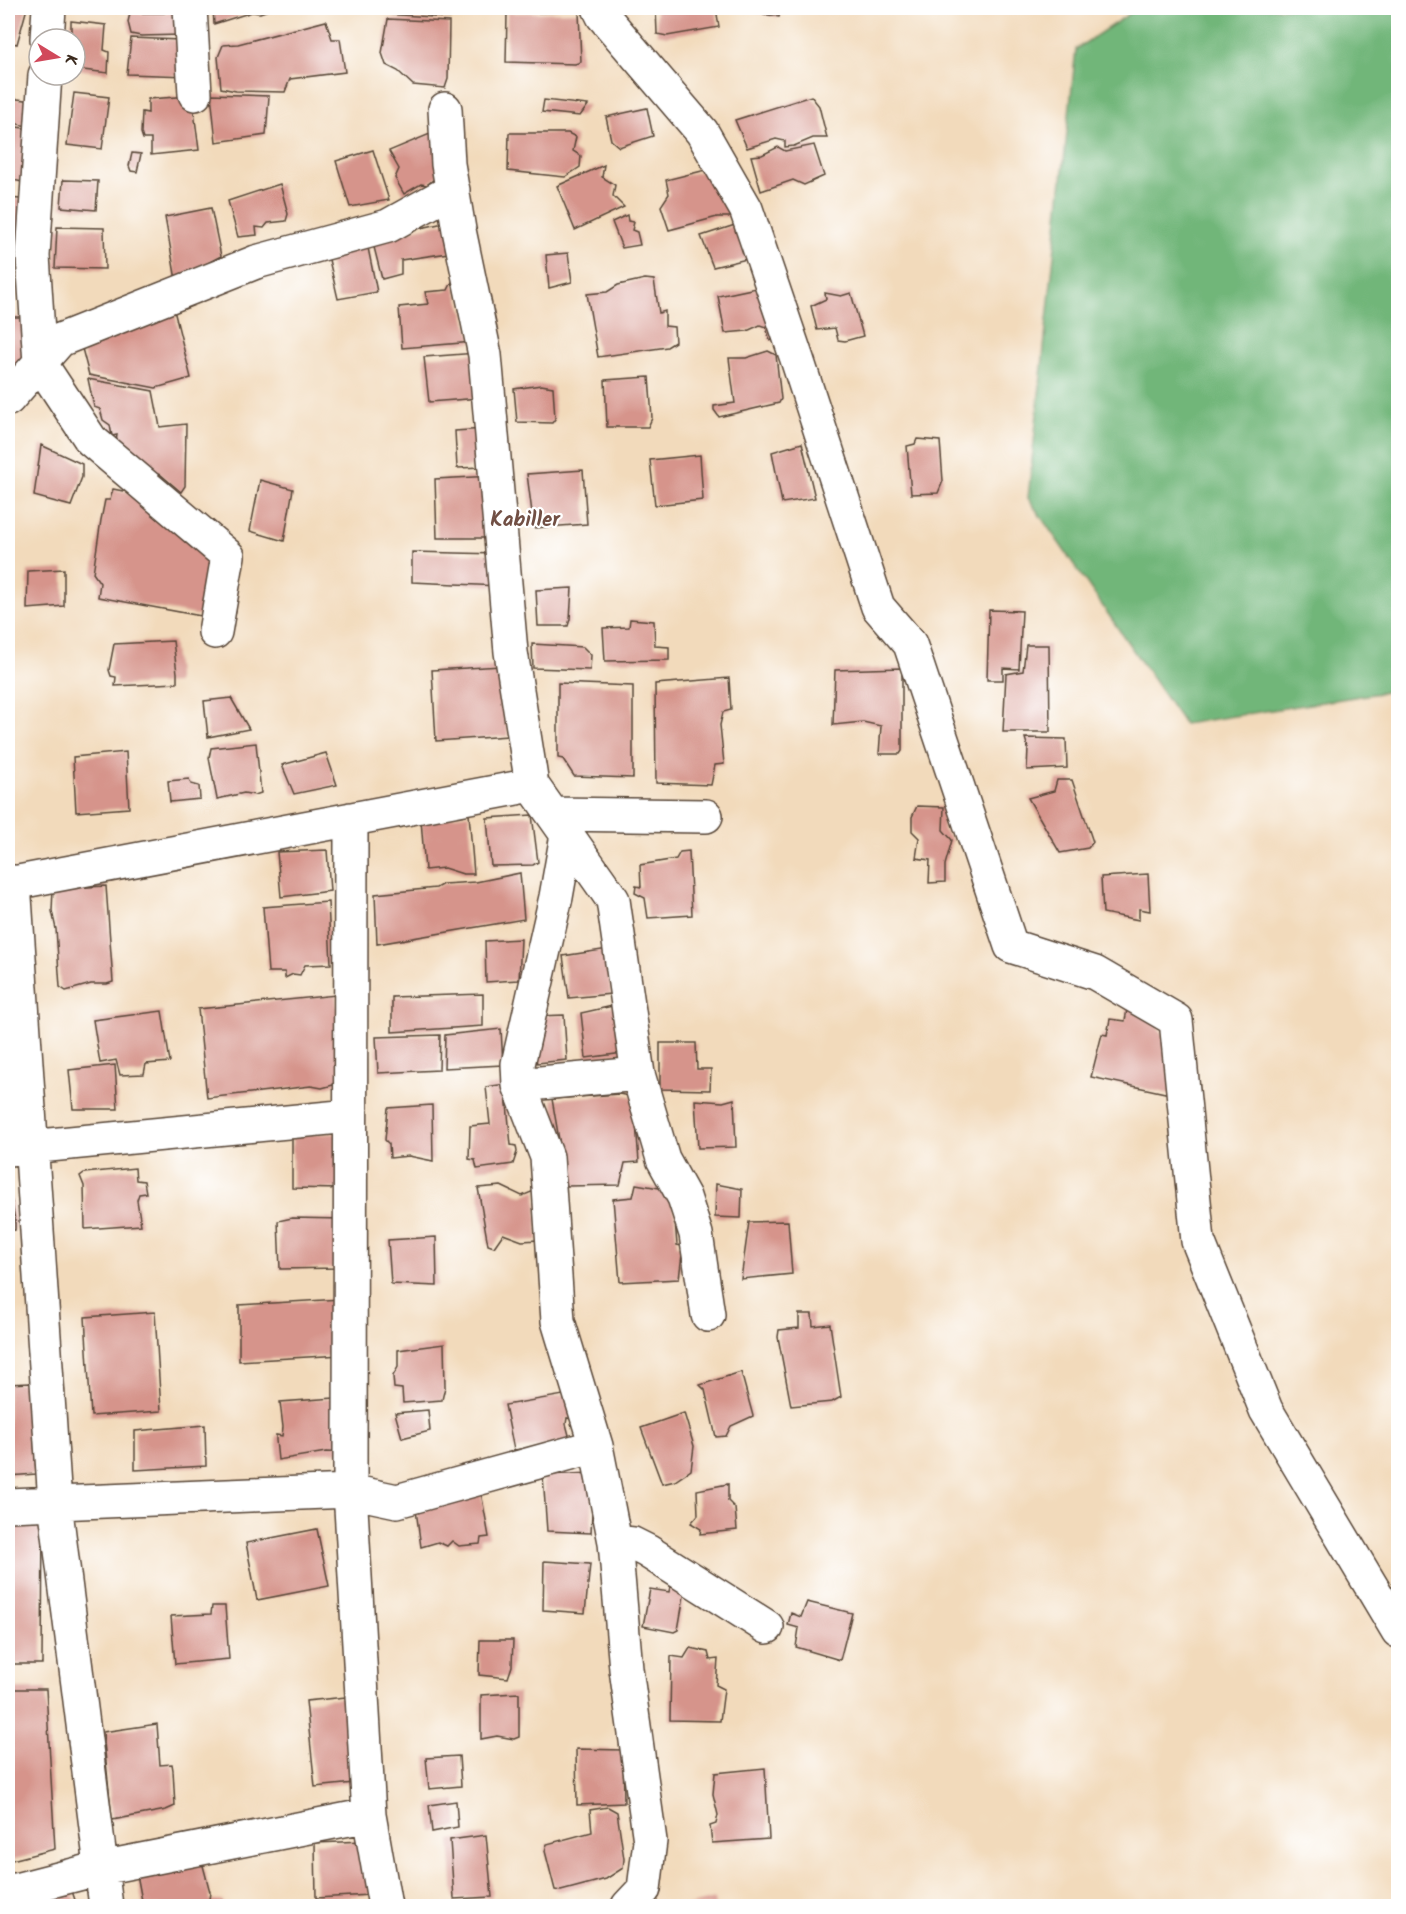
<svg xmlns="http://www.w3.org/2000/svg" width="1406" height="1914" viewBox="0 0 1406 1914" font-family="Kalam,sans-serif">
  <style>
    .forest { fill: #71b679; stroke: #56704c; stroke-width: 1.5 }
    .building { fill: #d6948b }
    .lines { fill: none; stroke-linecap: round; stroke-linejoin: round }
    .minor-casing { stroke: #564436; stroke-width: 36 }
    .minor { stroke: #fff; stroke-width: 33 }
    .labels { text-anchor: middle; stroke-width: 4.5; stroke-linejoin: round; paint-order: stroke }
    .district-label { font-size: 21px; font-weight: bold; fill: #714f44; stroke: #fff }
  </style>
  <rect width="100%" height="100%" fill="#fff"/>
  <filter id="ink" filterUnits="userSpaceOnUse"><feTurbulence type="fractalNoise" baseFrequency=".0167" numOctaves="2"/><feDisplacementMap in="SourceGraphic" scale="12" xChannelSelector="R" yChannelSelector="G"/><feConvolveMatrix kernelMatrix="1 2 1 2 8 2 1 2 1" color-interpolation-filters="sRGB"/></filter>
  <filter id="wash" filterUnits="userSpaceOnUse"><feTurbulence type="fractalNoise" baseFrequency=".008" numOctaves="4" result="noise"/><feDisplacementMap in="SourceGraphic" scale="24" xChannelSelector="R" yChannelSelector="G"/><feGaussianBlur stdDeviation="1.35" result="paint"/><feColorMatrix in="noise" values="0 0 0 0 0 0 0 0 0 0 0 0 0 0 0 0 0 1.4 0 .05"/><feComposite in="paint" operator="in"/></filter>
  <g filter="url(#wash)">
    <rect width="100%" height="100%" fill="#f2dabb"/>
    <path class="forest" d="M1138 8H1398V690L1184 724 1028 498 1076 49Z"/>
    <g id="blocks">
      <path class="building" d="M8 8H27L17 44 8 42Z
        M213 8H274L260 13 252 12 214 24Z
        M385 8H451L450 18 384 14Z
        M656 8H716L719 27 667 36 657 34Z
        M754 8H782L779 17 753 12Z
        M173 9 180 11 181 35 141 36 131 34 128 22 130 13H164Z
        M579 12 581 62 575 64 506 62 507 13Z
        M388 19 449 22 448 79 445 88 413 85 398 71 386 65 382 53Z
        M71 21 106 25 104 50 109 52 108 73 75 69V39H71Z
        M326 21 332 39H340L345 72 290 79 285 92 236 91 221 88 218 57 223 45 238 44Z
        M131 38 180 40 188 76 127 74Z
        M74 93 109 97 102 149 67 145Z
        M211 94 269 96 266 135 216 142Z
        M192 96 199 150 151 155V139H143L141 133 142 112 148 113V99Z
        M811 96 819 106 827 138H813L794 146 785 147V141L776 139 747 148 735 120Z
        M8 98 43 102 32 127 8 122Z
        M544 100 588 105 580 116 542 112Z
        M647 108 653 136 619 147 611 140 606 117Z
        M8 126 40 130 32 184 8 179Z
        M437 131 441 173 427 185 421 184 404 194 395 178 399 169 389 151Z
        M509 133H568L576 137 573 151 581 156 580 167 565 177 508 171Z
        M814 145 824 176 804 185 793 180 761 191 751 156 762 155 778 147 785 151Z
        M373 150 389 200 350 207 336 161Z
        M132 153 141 154 137 172 131 171 129 166Z
        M604 165 602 177 615 185 613 196 624 207 575 230 557 186Z
        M718 167 732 217H717L669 230 661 206 669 194 666 180Z
        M63 180 98 181 96 210 61 207Z
        M280 184 288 214 286 221 268 223 264 228 256 227 257 235 238 237 228 201Z
        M8 198 32 200V240H8Z
        M211 208 221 256 176 280 165 217Z
        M627 215 628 221 634 222 632 230 637 232 640 245 622 248 612 222Z
        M457 220 462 251 401 260V274L382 279 372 239Z
        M735 225 747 259 713 267 701 236Z
        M57 227 104 228 105 269 55 268Z
        M367 243 377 292 338 299 327 251Z
        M568 253 572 282 549 288 546 255Z
        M645 279 654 280 659 313 665 311V326L674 327 675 342 667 347 598 357 587 294 607 292 618 285Z
        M453 280 473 342 402 348 399 307 428 304 425 292 448 290Z
        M761 287 776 338 770 341 766 327 760 325 747 331 725 333 718 296Z
        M825 293 841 296 851 293 863 336 845 341 838 340 835 328 817 330 811 306 826 299Z
        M174 310 191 378 156 388 89 375 79 337Z
        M8 317H32L31 369 8 380Z
        M768 351 776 355 781 399 779 403 719 417 714 410V406L735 403 729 358H746Z
        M477 353 480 398 429 402 424 357Z
        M649 377 652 418 648 427H607L605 380Z
        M88 379 153 391 160 427 186 424 185 486 181 492 161 475 153 473 116 443 117 435 112 436 110 425 103 420 100 409 94 407Z
        M541 385 553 387 555 419 552 423 517 422 514 389Z
        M485 429 484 467 457 468 455 431Z
        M917 439 940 441 943 481 938 493 911 494 907 446 915 444Z
        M802 443 815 498 782 503 772 452Z
        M41 445 82 464V477L71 506 34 496Z
        M700 455 703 500 655 505 650 460Z
        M583 470 587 524 534 528 527 474Z
        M493 476 496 538H437L435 479Z
        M260 480 293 489 284 541 250 531Z
        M113 489 128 492 220 564 212 618 98 597 100 583 93 573 101 520 105 500H110Z
        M412 552 499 554V586L412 582Z
        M64 569V606L27 609 28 571Z
        M572 588 570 619 568 626H538L536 590Z
        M989 610 1022 611 1019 669 1003 668V680H987Z
        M630 619 654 621 655 646 669 647V660L605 661 603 628 629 627Z
        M173 641 177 673V683L115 686 116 677 111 676 109 670 114 644Z
        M532 644 583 647 591 655 590 670 533 668Z
        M1026 645H1049L1050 732H1003L1006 674 1023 671Z
        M502 666 508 736 436 741 432 670Z
        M902 668V751L900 754H879L881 726 863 722 833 725 835 670Z
        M729 678 731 710 723 712 720 725 724 764 715 765 711 785 656 783 655 684Z
        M558 683 633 686V778L574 776 563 759 558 758Z
        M231 698 249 729 208 737 204 701Z
        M1025 738 1066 739 1067 768 1027 770 1028 748Z
        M256 743 261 793 255 795 244 793 217 799 209 758 211 748Z
        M126 752 129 808 76 812 73 757Z
        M326 753 337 785 294 794 282 765Z
        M189 779 191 784 199 786 200 799 170 802 168 781Z
        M1057 780H1072L1093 842 1088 848 1060 853 1028 798 1054 791Z
        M917 806 944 807 943 830 952 840 945 865V882L929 883 930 860 916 858 919 838 912 831V817Z
        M469 814 474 874H463L444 868 425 870 421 820Z
        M532 815 538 862 533 865 491 866 487 818Z
        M327 850 330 891 281 897 277 852Z
        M689 851 692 915 648 918 645 898 635 893 636 886 641 887 640 865 676 859 680 852Z
        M520 873 524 919 377 944 375 894 436 888 443 884 476 882Z
        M1148 874 1150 911 1139 909V920L1103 913 1101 877Z
        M106 886 113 982 107 984H91L66 991 60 987 56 929 52 911 53 889Z
        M328 902 331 964 305 965 300 975 293 974 285 978V972H268L263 907Z
        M521 939 519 980 486 982 485 941Z
        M608 949 611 994 569 998 563 956Z
        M483 994V1026L392 1032V997Z
        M336 995 344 1082 322 1088 311 1086 207 1098 198 1009Z
        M1128 1003 1152 1018 1172 1048 1179 1096 1091 1077 1102 1034 1107 1035 1110 1019 1125 1021Z
        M617 1005 623 1053 586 1058 581 1013Z
        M162 1011 170 1062 146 1064 144 1074 120 1075 116 1060 100 1063 93 1020Z
        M564 1015 567 1060 537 1063 535 1056 539 1047 535 1043 537 1016Z
        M501 1029 503 1065 444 1068 445 1035Z
        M440 1035 439 1070 378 1073 376 1037Z
        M660 1043H696L697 1069H711L710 1090 660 1089Z
        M115 1065 118 1109H73L69 1070Z
        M505 1084 511 1145 516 1146 517 1152 513 1164 477 1169 475 1160 469 1159 470 1126 490 1124 486 1087Z
        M619 1094 634 1097 639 1162 625 1163 620 1185 567 1186 552 1099Z
        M734 1099 736 1147 698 1148 695 1100 723 1102Z
        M432 1105 433 1161 409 1156 390 1158 389 1144 385 1140 388 1108Z
        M342 1133 340 1189 292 1188V1135Z
        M135 1168 136 1180 144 1181 146 1193 139 1194 137 1200 141 1225 85 1229 84 1186 80 1176 84 1173Z
        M8 1182 15 1220V1230L8 1231Z
        M636 1184 665 1189 673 1196 677 1245 683 1246 679 1279 620 1282 613 1199 633 1197Z
        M716 1184 742 1189 741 1218 715 1217Z
        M501 1186 522 1196 536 1190 538 1240 522 1241 503 1234 494 1247 488 1245 478 1188Z
        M292 1218 342 1219 338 1268 280 1269 278 1221Z
        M788 1221 792 1274 741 1279 749 1222Z
        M436 1237 437 1286 391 1284 388 1240Z
        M341 1299 342 1355 239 1361V1305Z
        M155 1312 161 1411 91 1416 85 1317Z
        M799 1314H812L813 1326 830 1324 841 1397 832 1402 791 1406 778 1337 779 1330 799 1328Z
        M444 1344 445 1387 442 1400 403 1403 402 1389 394 1388 393 1376 398 1367V1350Z
        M741 1372 753 1416 731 1426 726 1436 716 1437 705 1390 700 1385Z
        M31 1383 36 1474 8 1476V1384Z
        M569 1394 572 1419 567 1418 566 1424 570 1439 559 1444 514 1450 505 1405Z
        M348 1397V1453L326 1452 278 1460 276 1440V1435L282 1436 283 1427 280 1402Z
        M428 1410 430 1431 402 1438 395 1413Z
        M684 1413 694 1446 691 1470 675 1481 662 1484 641 1428Z
        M205 1425 206 1466 135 1470V1431Z
        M594 1473 591 1533 547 1531 543 1475Z
        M728 1484V1501L735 1508 737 1530 700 1534 701 1529 691 1523 698 1515 697 1490Z
        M481 1492 489 1537 481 1538 480 1544 459 1546 452 1541 447 1546 438 1542 421 1547 416 1510Z
        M43 1511 42 1664H8V1514Z
        M317 1529 329 1586 257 1600 246 1543Z
        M544 1561 590 1564 585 1613 543 1610Z
        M670 1587 685 1590 678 1630 674 1632 643 1626 650 1589 669 1592Z
        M807 1602 852 1613 840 1660 796 1647 799 1628 788 1625 791 1613 801 1617Z
        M212 1606H225L229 1659 175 1664 171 1616 211 1614Z
        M480 1640H513L512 1666 508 1678 479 1675Z
        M690 1648 708 1652 710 1660 718 1659 716 1685 724 1689 720 1721 670 1720 671 1656 684 1658Z
        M8 1689H46L55 1849 8 1861Z
        M519 1693V1737L514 1739 497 1736 481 1739V1695Z
        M356 1696 363 1782 315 1787 306 1701Z
        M157 1724 160 1765 172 1764 173 1770 175 1806 166 1810 112 1820 103 1732Z
        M576 1749 623 1750 624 1803 577 1805Z
        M459 1756 461 1786 429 1789 426 1758Z
        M765 1768 769 1839 712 1843 710 1826 716 1824 718 1815 713 1794 715 1773Z
        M456 1801 458 1827 432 1832 429 1805Z
        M608 1807 617 1812 624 1859 623 1868 606 1879 561 1891 555 1890 545 1851 547 1844 592 1832 590 1810Z
        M486 1835 492 1897 454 1899 450 1840Z
        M365 1841 370 1895 316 1898 315 1843Z
        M201 1858 210 1892 209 1900H222L223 1906H143L136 1869Z
        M72 1891 77 1906H14L18 1901 65 1895Z
        M714 1899 715 1906H687Z"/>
    </g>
  </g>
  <g filter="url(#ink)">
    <use href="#blocks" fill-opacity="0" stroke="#564436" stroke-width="1.5"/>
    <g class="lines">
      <g class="minor-casing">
        <path id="minor" d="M190 8 195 94
          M599 8 603 16 702 132 746 209 797 359 878 607 910 644 1011 946 1095 973 1176 1020 1198 1241 1266 1410 1398 1631
          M47 39 49 8
          M45 75 33 256 40 363 91 440 228 556 215 632
          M445 109 448 164 459 230 485 355 511 652 532 785 613 900 638 1074 519 1085 547 1157 558 1321 596 1446 615 1542 626 1669 650 1841 644 1889 628 1906
          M8 399 60 340 256 262 388 226 453 190
          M553 814 706 816
          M351 819 350 1491 369 1815 385 1906
          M14 882 55 1503 106 1906
          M8 884 532 785
          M638 1074 663 1159 684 1197 696 1234 708 1315
          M519 1085 518 1064 556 897 567 835
          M8 1149 350 1116
          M8 1505 350 1491 397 1501 596 1446
          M615 1542 633 1544 647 1551 767 1627
          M8 1892 101 1868 369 1815"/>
      </g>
      <use href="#minor" class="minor"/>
    </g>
  </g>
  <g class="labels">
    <g class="district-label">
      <text x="525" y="526">Kabiller</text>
    </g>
  </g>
  <rect width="1406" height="1914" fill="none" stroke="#fff" stroke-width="30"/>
  <g transform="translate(57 57) rotate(101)"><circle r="28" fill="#ffffff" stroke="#b1aaa5" stroke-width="1.5"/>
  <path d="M0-4.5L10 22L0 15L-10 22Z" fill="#d1495b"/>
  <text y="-9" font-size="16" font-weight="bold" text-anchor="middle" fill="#3b2a1e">K</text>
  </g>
</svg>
